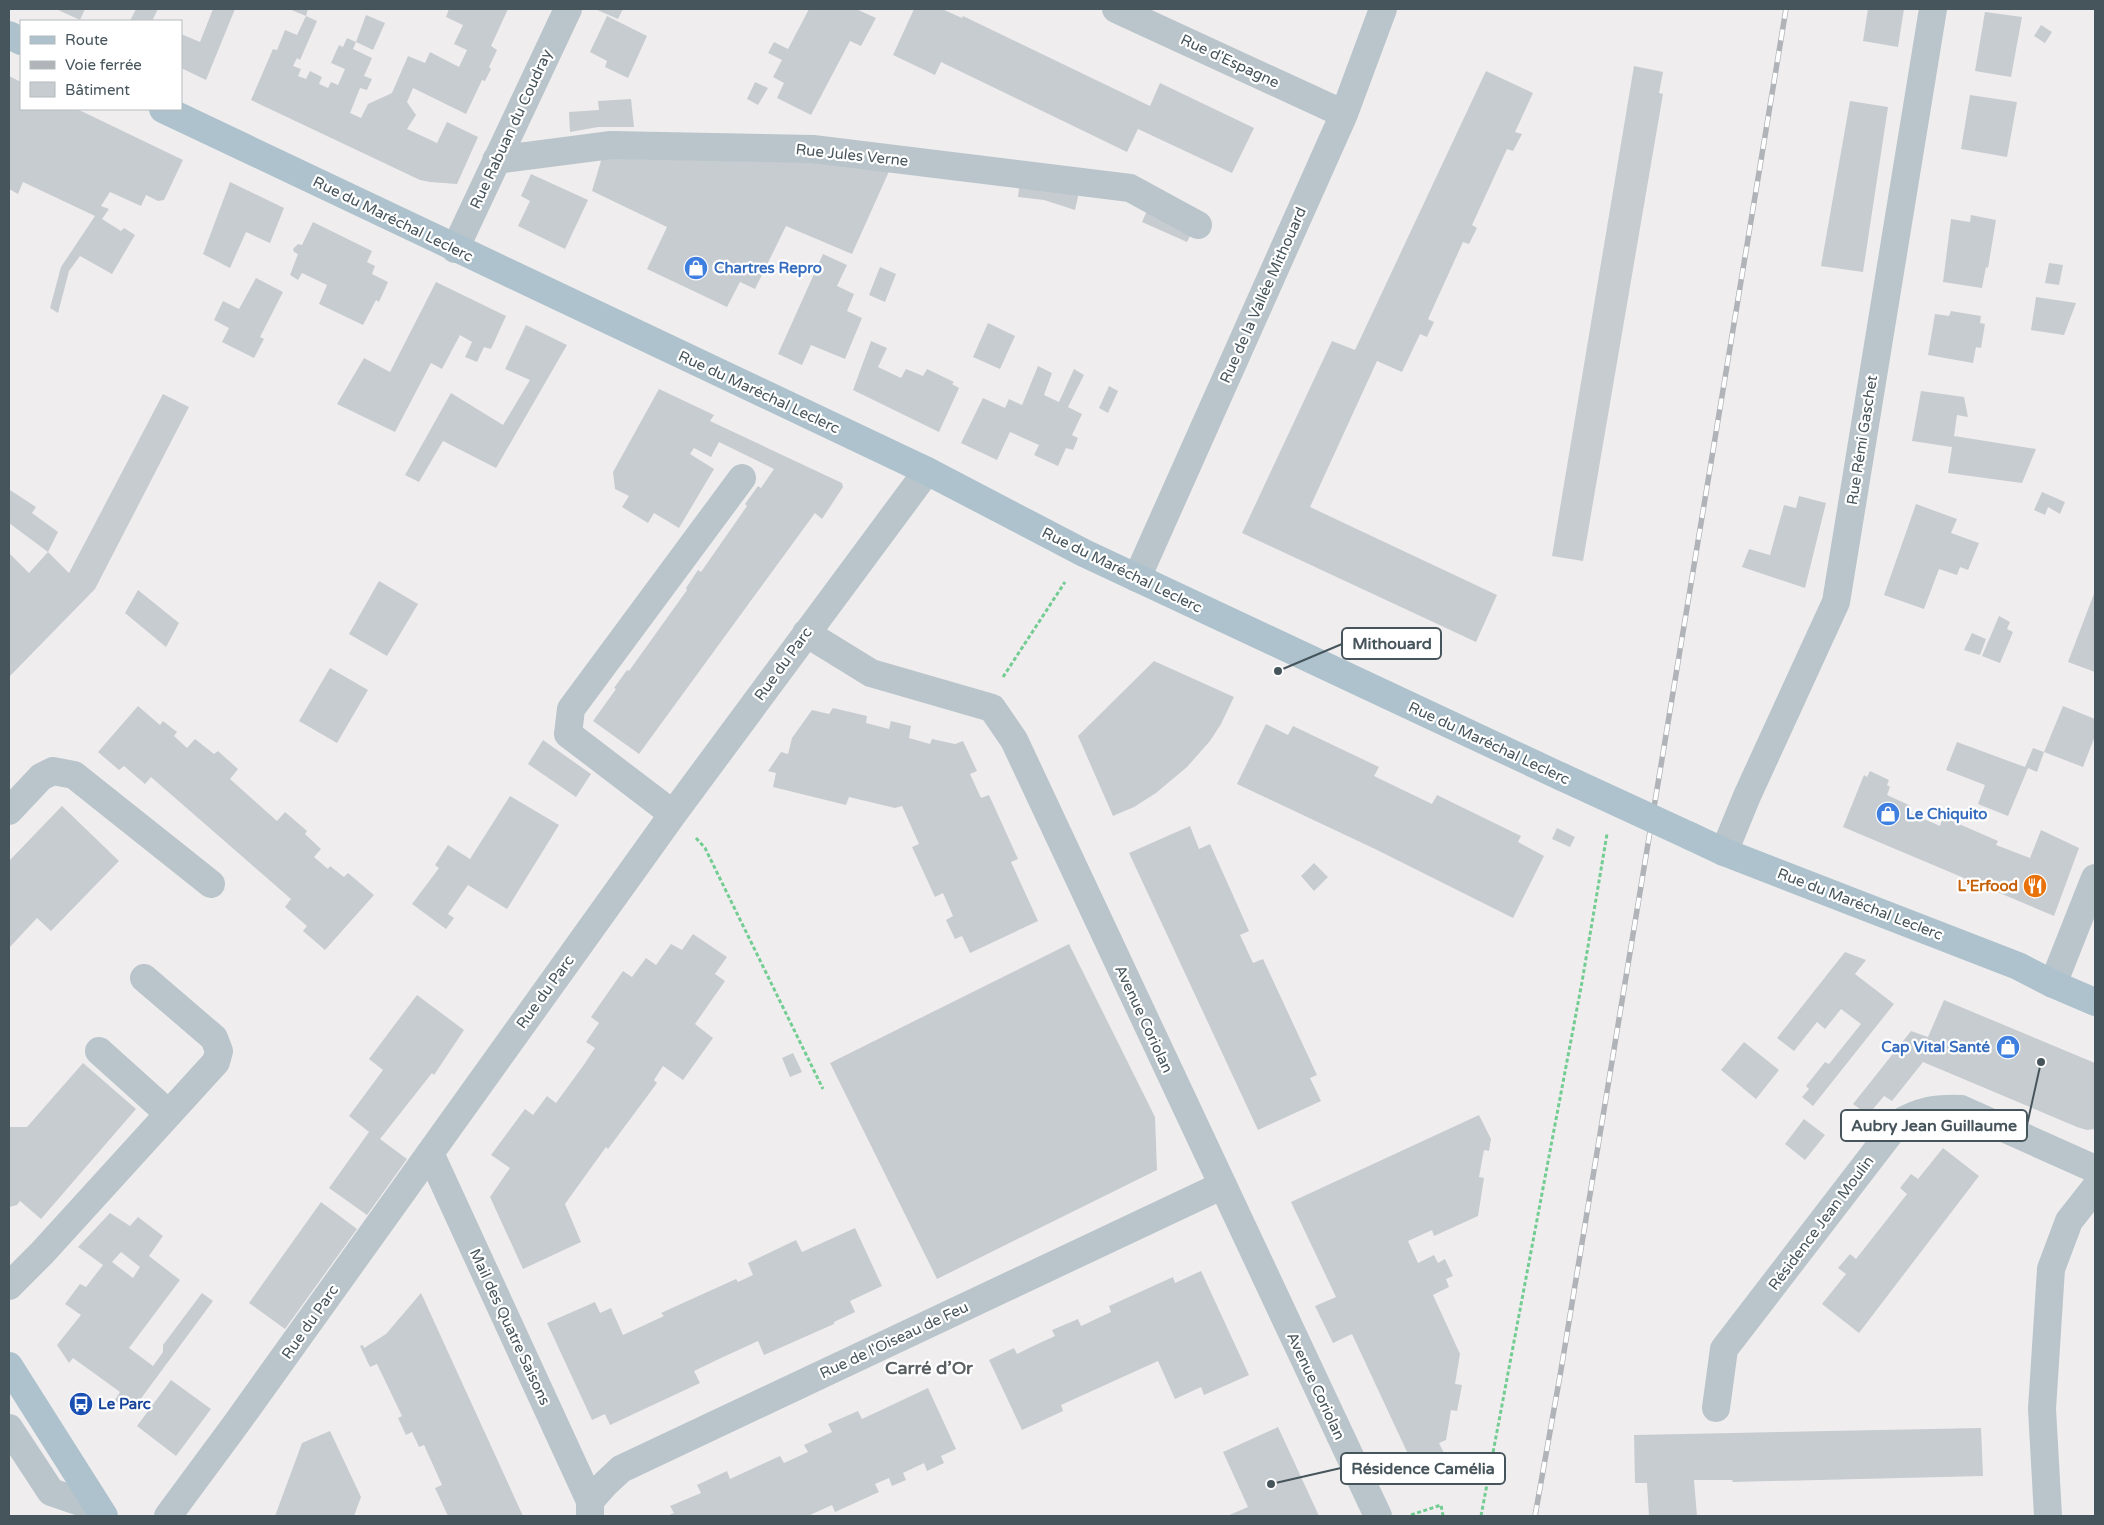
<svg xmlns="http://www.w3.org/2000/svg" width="2104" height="1525" viewBox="0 0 2104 1525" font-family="'Varela Round',sans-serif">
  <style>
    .building { fill: #c7ccd0; fill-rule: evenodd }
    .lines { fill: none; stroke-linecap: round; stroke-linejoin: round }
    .path { stroke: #73cd93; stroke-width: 3; stroke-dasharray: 4 2.5; stroke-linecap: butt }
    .minor { stroke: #b9c5cb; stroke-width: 28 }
    .major { stroke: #adc2cd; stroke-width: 28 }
    .rail-casing { stroke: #b0b4b8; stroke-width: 5.5 }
    .rail { stroke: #fff; stroke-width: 4; stroke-dasharray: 11; stroke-linecap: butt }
    .major-bridge { stroke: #adc2cd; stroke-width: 28 }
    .labels { text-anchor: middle; stroke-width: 4.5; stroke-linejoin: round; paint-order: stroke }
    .street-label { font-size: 15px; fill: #46545b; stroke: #fff }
    .shop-label { font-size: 15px; font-weight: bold; fill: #366cbe; stroke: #fff; text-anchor: start }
    .food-label { font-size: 15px; font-weight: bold; fill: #c56008; stroke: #fff; text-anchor: end }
    .transit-label { font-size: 15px; font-weight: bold; fill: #164399; stroke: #fff; text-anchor: start }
    .quarter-label { font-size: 18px; font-weight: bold; fill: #5a5f62; stroke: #fff }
    .leader { fill: none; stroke: #46545b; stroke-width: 2 }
    .callout-dot { fill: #46545b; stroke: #fff; stroke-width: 2 }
    .callout { fill: #fff; stroke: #46545b; stroke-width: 2 }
    .callout-label { font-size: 16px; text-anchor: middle; font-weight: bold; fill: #46545b }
  </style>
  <rect width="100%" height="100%" fill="#f0edee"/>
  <path class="building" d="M56 9H85L80 20Z
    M136 9H158L152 21H130Z
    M213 9H235L206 80 181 68V34L200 42Z
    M289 9H308L306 16 317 21 300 60 297 58 293 66 301 69 298 76 306 79 310 71 322 77 319 84 328 88 331 82 338 85 345 69 331 63 339 45 343 47 347 38 356 42 353 49 372 58 364 76 372 79 367 90 360 88 350 113 361 118 368 104 392 93 408 56 425 63 430 52 459 67 467 50 454 44 463 25 446 17 449 9H508L491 46 497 50 489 67 491 69 485 81 482 80 466 114 413 88 407 102 416 115 407 129 437 143 447 122 478 137 457 184 430 182 420 180 251 100 273 49 277 50 285 30 297 35 306 16Z
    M595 9H623L618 19Z
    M809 9H856L876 18 861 46 850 41 811 115 777 98 784 83 773 77 782 60 768 53 774 42 788 49Z
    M914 9H942L962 18 963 16 1150 106 1160 83 1254 128 1232 173 1138 129 1127 152 941 62 935 75 893 55Z
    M1868 9H1904L1898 47 1863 41Z
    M1985 12 2022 17 2011 77 1975 71Z
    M366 15 385 23 373 50 356 42Z
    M607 16 647 36 628 78 605 67 607 61 590 52Z
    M2041 25 2052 32 2045 43 2034 36Z
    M1634 66 1663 72 1659 93 1663 94 1583 561 1552 556Z
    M1486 71 1533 93 1515 132 1522 134 1513 151 1507 149 1472 225 1477 228 1469 244 1463 242 1428 319 1434 322 1427 337 1420 334 1402 372 1377 361 1310 507 1497 595 1476 642 1242 533 1332 341 1355 350Z
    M9 76 21 82V109H77L183 160 164 200 158 201 146 195 141 206 110 192 101 206 109 209 102 219 121 231 124 228 135 235 112 274 80 256 69 271 58 313 50 308 61 267 95 216 23 182 18 194 9 189Z
    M755 82 768 88 758 105 747 99Z
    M1970 95 2017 102 2007 157 1961 149Z
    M631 99 634 127H598L570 132 569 112 599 110 598 101Z
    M1850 101 1888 107 1863 272 1821 266Z
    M603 154H703L891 167 852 254 786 226 755 289 740 282 727 307 647 269 667 227 592 191Z
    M531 174 588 200 565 249 518 226 530 201 521 196Z
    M1020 181 1080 188 1075 210 1044 200 1018 197Z
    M230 182 284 208 270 243 246 232 230 268 203 254Z
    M1149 206 1195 226 1187 242 1142 222Z
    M1971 215 1996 220 1988 268 1986 267 1982 288 1943 282 1951 219 1970 222Z
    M313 222 372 251 367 262 375 266 372 274 388 282 379 302 376 300 363 325 319 304 327 285 302 273 298 280 290 275 298 254 294 252 293 249 298 244 302 245Z
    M823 254 847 265 837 286 854 294 847 311 862 318 845 359 811 345 802 365 778 354Z
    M2049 263 2063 265 2059 285 2045 283Z
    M880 267 896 274 885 302 869 295Z
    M256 278 283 292 260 337 264 339 254 358 222 342 229 328 214 320 223 301 239 309Z
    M436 282 506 316 491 349 484 347 477 362 465 357 472 342 460 335 442 369 431 363 395 432 337 404 364 358 390 372Z
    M2036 297 2076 303 2064 335 2031 330Z
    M1951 311 1981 316 1980 323 1985 324 1981 348 1976 347 1973 363 1928 355 1935 314 1949 316Z
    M988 323 1015 336 1000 369 973 357Z
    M526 325 567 345 496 468 443 441 419 482 405 475 451 393 503 425 530 380 505 369Z
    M871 341 887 348 878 367 901 378 906 369 923 376 927 369 954 382 952 384 959 388 939 432 853 390Z
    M1038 366 1052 373 1044 395 1059 402 1074 369 1084 375 1068 407 1082 414 1072 435 1078 438 1073 450 1066 448 1058 466 1034 455 1039 445 1010 432 997 460 961 443 983 398 1005 408 1009 399 1022 405Z
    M1109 386 1118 391 1108 413 1099 408Z
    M659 389 714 415 710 421 842 483 843 487 822 519 815 513 639 754 593 721 616 689 614 688 627 670 629 671 687 590 686 588 698 570 701 572 747 506 745 504 758 486 761 488 774 469 719 442 711 457 694 448 690 454 714 469 679 528 654 513 648 523 622 507 629 496 615 489 613 472Z
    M1921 391 1964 397 1968 417 1957 415 1954 436 2036 449 2022 483 1948 473 1952 447 1912 441Z
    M163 394 189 407 95 589 9 677V553L29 573 48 552 69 573Z
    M10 490 36 507 32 513 58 532 48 552 9 523Z
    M2042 492 2065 502 2060 514 2048 507 2045 515 2034 510Z
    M1799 496 1826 503 1805 588 1742 567 1749 549 1770 555 1784 505 1796 508Z
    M1916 504 1957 519 1951 533 1979 543 1968 570 1960 567 1957 575 1939 569 1924 609 1884 595Z
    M379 581 418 604 387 656 349 634Z
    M138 590 179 623 166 647 125 613Z
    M2095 591V672L2068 662Z
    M1999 616 2010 622 2007 629 2013 632 2000 663 1982 656Z
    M1972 633 1986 639 1980 655 1964 650Z
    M1154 661 1234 697 1221 724 1210 741 1187 767 1156 793 1134 807 1113 816 1078 736Z
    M330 668 368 690 337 743 299 721Z
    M138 706 160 725 163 721 177 732 174 736 187 748 195 739 214 754 218 751 238 769 230 779 277 821 285 812 307 831 305 834 321 849 314 857 328 869 330 866 344 877 348 873 374 895 325 950 303 931 307 926 285 907 291 899 151 777 145 784 124 766 119 770 98 752Z
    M2063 706 2095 719V736L2083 767 2044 752Z
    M833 708 867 716 866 723 889 729 891 721 911 726 909 738 930 744 932 739 955 744 963 741 977 771 970 774 981 798 989 795 1018 859 1011 862 1038 921 970 953 962 936 955 939 946 920 953 916 943 893 935 897 912 847 919 844 902 806 895 808 849 797 846 805 773 787 776 773 768 771 781 752 788 754 792 738 812 710 829 714Z
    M1266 724 1288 735 1293 726 1379 767 1374 776 1432 804 1437 795 1521 836 1518 842 1544 856 1513 918 1375 849 1237 784Z
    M543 740 591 774 576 797 528 764Z
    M1957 742 2025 767 2033 748 2044 752 2037 772 2028 768 2008 816 1978 804 1985 785 1946 770Z
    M1870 771 1889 780 1887 785 1890 787 1887 795 1911 806 1908 812 1940 826 1943 817 1998 841 1996 845 2030 858 2041 830 2079 848 2054 916 1843 827 1864 775 1867 777Z
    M510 796 559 825 507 909 468 885 448 914 454 918 446 929 412 904 439 868 435 865 448 845 470 859Z
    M62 806 119 861 51 931 37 918 9 948V861Z
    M1190 826 1199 849 1210 844 1249 931 1240 935 1253 963 1263 959 1317 1075 1310 1078 1321 1101 1258 1130 1129 853Z
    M1557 828 1575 837 1570 847 1552 839Z
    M1314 863 1328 877 1314 891 1301 876Z
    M693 934 727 957 715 974 725 981 695 1024 713 1038 683 1080 663 1066 654 1080 657 1083 608 1149 606 1147 565 1204 581 1242 523 1269 490 1197 510 1168 491 1155 525 1109 533 1115 547 1096 556 1103 583 1066 595 1048 586 1042 599 1023 591 1017 623 971 632 977 646 958 656 965 671 944 682 950Z
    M1069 944 1155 1117 1157 1170 937 1279 830 1063Z
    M1845 952 1866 960 1855 974 1894 1004 1813 1106 1802 1097 1809 1089 1806 1086 1825 1062 1829 1064 1861 1024 1841 1009 1825 1029 1817 1022 1794 1051 1777 1038Z
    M417 995 464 1030 434 1075 432 1073 380 1139 407 1159 367 1215 329 1188 369 1132 349 1116 383 1070 369 1059Z
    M1944 1000 2095 1063V1129L2087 1130 2077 1127 1923 1062 1892 1101 1884 1096 1868 1115 1853 1104 1911 1031 1928 1037Z
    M1744 1042 1779 1070 1756 1099 1721 1070Z
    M793 1053 802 1072 790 1077 782 1058Z
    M83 1063 136 1109 41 1219 20 1201 17 1205 9 1207V1127H27Z
    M1479 1115 1491 1139 1489 1151 1484 1150 1479 1177 1484 1178 1478 1216 1434 1236 1432 1230 1408 1241 1418 1263 1434 1255 1438 1263 1445 1259 1453 1276 1446 1279 1449 1287 1433 1295 1460 1354 1455 1384 1462 1385 1457 1411 1451 1410 1446 1440 1439 1443 1445 1455 1415 1469 1352 1334 1333 1343 1315 1306 1336 1297 1291 1202Z
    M1804 1119 1825 1135 1805 1160 1785 1144Z
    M1943 1148 1979 1176 1859 1333 1822 1304 1846 1274 1838 1268 1850 1254 1856 1259 1907 1194 1900 1188 1911 1174 1918 1179Z
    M321 1202 357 1229 285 1329 249 1303Z
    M110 1213 130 1226 138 1217 163 1236 149 1256 180 1280 129 1348 153 1366 163 1352V1345L202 1293 213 1301 131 1412 115 1400 120 1392 73 1358 69 1363 57 1345 81 1315 65 1304 80 1284 86 1287 103 1265 78 1247ZM121 1252 140 1267 133 1278 112 1262Z
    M855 1228 882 1286 850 1301 855 1312 834 1322V1324L764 1355 758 1341 721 1358 694 1371 700 1383 610 1425 605 1414 592 1420 547 1323 595 1302 600 1313 611 1308 623 1335 664 1316 661 1313 694 1298 736 1279 738 1282 753 1275 748 1263 796 1240 802 1252Z
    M1201 1271 1249 1375 1204 1395 1201 1387 1175 1399 1158 1361 1061 1405 1063 1411 1022 1430 989 1360 1014 1348 1017 1354 1031 1347 1055 1336 1052 1330 1078 1319 1081 1326 1111 1312 1109 1306 1173 1277 1175 1283Z
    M421 1293 523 1516H448L435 1488 442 1485 424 1445 419 1447 412 1432 406 1435 398 1418 402 1416 377 1364 370 1367 360 1346 363 1345 364 1348 386 1334Z
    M171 1380 211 1409 176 1456 137 1426Z
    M928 1388 956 1449 941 1456 944 1463 927 1471 924 1463 903 1473 906 1480 892 1486 889 1478 875 1484 879 1492 835 1512 832 1505 808 1516H667L674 1513 670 1506 701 1493 697 1485 727 1471 730 1479 780 1456 784 1463 808 1452 804 1445 832 1432 828 1424 858 1411 862 1419Z
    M1278 1427 1319 1516H1227L1248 1507 1223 1452Z
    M1981 1428 1983 1476 1733 1482 1732 1480H1694L1697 1516H1649L1647 1483H1635L1634 1435Z
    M330 1431 361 1497 354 1516H275L302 1443Z"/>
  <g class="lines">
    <path class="path" d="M1003 677 1065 582
      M696 838 705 848 823 1089
      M1411 1515 1441 1505 1443 1516
      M1481 1516 1582 982 1607 834"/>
    <path class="minor" d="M1116 9 1344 114
      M496 160 611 145 813 149 1130 188 1198 225
      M455 249 568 9
      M1137 578 1344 114 1383 9
      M806 633 871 673 992 708 1014 740 1378 1516
      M9 811 41 777 53 771 74 775 211 884
      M673 814 568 734 571 709 742 478
      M1724 852 1747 796 1836 602 1933 9
      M2053 984 2095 878
      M99 1051 169 1114
      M430 1153 590 1501
      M9 1286 42 1253 216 1062 219 1051 214 1038 144 978
      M1716 1408 1724 1349 1897 1124C1920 1111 1934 1108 1961 1109L2095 1169
      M9 1428 51 1492 98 1508
      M168 1516 236 1424 673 814 927 471
      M590 1516V1501L605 1484 621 1469 1221 1186
      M2048 1516 2042 1409 2051 1269 2069 1221 2095 1188"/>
    <path class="major" d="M9 35 21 41
      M163 109 927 471 1084 553 1562 777
      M1690 836 1724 852 2018 966 2053 984 2095 1002
      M9 1366 104 1516"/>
    <g class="rail-casing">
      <path id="rail" d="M1535 1516 1561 1370 1786 9"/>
    </g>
    <use href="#rail" class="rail"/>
    <path class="major-bridge" d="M1562 777 1690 836"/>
  </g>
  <defs>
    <g id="shop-disc" transform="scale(1.25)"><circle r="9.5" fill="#3f7fe0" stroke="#fff"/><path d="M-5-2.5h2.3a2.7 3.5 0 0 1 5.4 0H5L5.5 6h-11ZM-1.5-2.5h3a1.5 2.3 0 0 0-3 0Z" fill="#fff"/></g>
    <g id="restaurant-disc" transform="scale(1.25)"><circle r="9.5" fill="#e8710a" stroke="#fff"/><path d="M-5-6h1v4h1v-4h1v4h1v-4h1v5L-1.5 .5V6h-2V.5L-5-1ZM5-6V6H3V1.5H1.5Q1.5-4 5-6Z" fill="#fff"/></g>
    <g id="bus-disc" transform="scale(1.25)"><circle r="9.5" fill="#1a4fb4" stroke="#fff"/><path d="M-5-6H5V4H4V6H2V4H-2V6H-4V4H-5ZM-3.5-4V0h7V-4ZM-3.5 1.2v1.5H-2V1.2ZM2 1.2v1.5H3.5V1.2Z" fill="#fff"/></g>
  </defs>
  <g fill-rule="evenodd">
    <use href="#shop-disc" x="696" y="268"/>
    <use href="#shop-disc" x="1888" y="814"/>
    <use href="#restaurant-disc" x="2035" y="886"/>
    <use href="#shop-disc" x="2008" y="1047"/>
    <use href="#bus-disc" x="81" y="1404"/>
  </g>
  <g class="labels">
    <g class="street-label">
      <text transform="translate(1230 61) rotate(25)" y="5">Rue d'Espagne</text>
      <text transform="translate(511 129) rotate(-65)" y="5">Rue Rabuan du Coudray</text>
      <text transform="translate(852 155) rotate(6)" y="5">Rue Jules Verne</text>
      <text transform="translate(393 219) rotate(26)" y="5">Rue du Maréchal Leclerc</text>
      <text transform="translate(1263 295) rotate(-66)" y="5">Rue de la Vallée Mithouard</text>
      <text transform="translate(759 392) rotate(25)" y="5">Rue du Maréchal Leclerc</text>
      <text transform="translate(1862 440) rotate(-81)" y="5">Rue Rémi Gaschet</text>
      <text transform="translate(1122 570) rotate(26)" y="5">Rue du Maréchal Leclerc</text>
      <text transform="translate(783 664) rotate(-54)" y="5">Rue du Parc</text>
      <text transform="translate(1489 743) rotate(25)" y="5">Rue du Maréchal Leclerc</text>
      <text transform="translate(1860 904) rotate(21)" y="5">Rue du Maréchal Leclerc</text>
      <text transform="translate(545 992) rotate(-54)" y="5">Rue du Parc</text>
      <text transform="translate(1144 1019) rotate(65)" y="5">Avenue Coriolan</text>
      <text transform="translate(1821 1223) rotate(-53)" y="5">Résidence Jean Moulin</text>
      <text transform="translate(310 1322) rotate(-55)" y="5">Rue du Parc</text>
      <text transform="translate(510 1327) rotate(65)" y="5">Mail des Quatre Saisons</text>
      <text transform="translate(894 1340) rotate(-25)" y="5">Rue de l'Oiseau de Feu</text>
      <text transform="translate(1316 1386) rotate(65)" y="5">Avenue Coriolan</text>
    </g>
    <g class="shop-label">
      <text x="714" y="273">Chartres Repro</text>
      <text x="1906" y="819">Le Chiquito</text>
      <text x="1990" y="1052" text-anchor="end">Cap Vital Santé</text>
    </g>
    <g class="food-label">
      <text x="2018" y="891">L’Erfood</text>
    </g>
    <g class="transit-label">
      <text x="98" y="1409">Le Parc</text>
    </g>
    <g class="quarter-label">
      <text x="929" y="1374">Carré d’Or</text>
    </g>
  </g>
  <path class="leader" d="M1278 671L1342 644M2041 1062L2027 1125M1271 1484L1341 1468"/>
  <g class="callout-dot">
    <circle cx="1278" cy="671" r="5"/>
    <circle cx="2041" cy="1062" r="5"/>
    <circle cx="1271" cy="1484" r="5"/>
  </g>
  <g class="callout">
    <rect x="1342" y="628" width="99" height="31" rx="5"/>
    <rect x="1841" y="1110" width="186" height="31" rx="5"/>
    <rect x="1341" y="1453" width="164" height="31" rx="5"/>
  </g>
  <g class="callout-label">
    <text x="1392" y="649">Mithouard</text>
    <text x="1934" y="1131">Aubry Jean Guillaume</text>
    <text x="1423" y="1474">Résidence Camélia</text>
  </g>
  <rect width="2104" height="1525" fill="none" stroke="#46545b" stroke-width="20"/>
  <rect x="20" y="20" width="162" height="90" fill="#ffffff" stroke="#b5bbbd"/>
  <rect x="30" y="36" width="25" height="8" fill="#adc2cd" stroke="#b5bbbd"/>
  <text x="65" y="45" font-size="15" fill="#46545b">Route</text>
  <rect x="30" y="61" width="25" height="8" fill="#b0b4b8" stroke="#b5bbbd"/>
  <text x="65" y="70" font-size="15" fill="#46545b">Voie ferrée</text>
  <rect x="30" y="82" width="25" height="15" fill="#c7ccd0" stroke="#b5bbbd"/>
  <text x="65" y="95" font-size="15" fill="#46545b">Bâtiment</text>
</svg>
